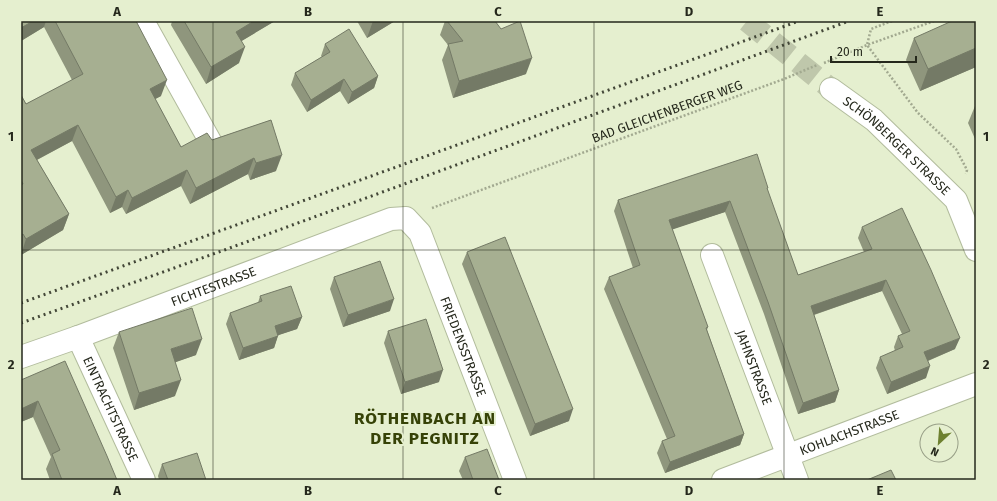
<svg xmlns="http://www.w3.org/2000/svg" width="997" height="501" viewBox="0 0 997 501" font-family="'Fira Sans',sans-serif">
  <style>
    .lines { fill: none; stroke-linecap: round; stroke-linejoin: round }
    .minor-tunnel { stroke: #bfc7ab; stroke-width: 22; stroke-dasharray: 22 11; stroke-linecap: butt }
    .minor-casing { stroke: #b2bc9d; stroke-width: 24 }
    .path { stroke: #a2a990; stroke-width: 2.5; stroke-dasharray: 2 2; stroke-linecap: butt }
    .minor { stroke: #fff; stroke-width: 22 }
    .rail { stroke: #434738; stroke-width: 3; stroke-dasharray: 2 4; stroke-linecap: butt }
    .wall { fill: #8f967d }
    .shaded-wall { fill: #747a66 }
    .building { fill: #a6af91; stroke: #747a66 }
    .grid { fill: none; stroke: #25281c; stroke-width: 1; stroke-opacity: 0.55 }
    .labels { text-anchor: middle; stroke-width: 4; stroke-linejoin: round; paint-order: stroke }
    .street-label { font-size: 13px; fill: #25281c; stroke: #e5efcf }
    .district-label { font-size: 17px; font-weight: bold; letter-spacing: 1px; fill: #364207; stroke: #e5efcf }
    .neatline { fill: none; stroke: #25281c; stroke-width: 1.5 }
    .grid-label { font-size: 13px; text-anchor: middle; font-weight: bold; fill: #25281c }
  </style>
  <rect width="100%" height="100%" fill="#e5efcf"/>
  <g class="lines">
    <path class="minor-tunnel" d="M747 21 831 89"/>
    <g class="minor-casing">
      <g id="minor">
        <path d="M143 21 210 141"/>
        <path id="s1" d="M831 89 874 120 956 200 976 250"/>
        <path id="s2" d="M712 255 797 480"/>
        <path id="s3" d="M78 337 144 480"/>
        <path id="s4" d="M21 357 78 337 391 219 406 218 420 233 515 480"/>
        <path id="s5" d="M723 480 976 384"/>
      </g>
    </g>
    <path class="path" d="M892 21 871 29 867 45 918 113 956 149 967 170 966 174
      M824 63 867 45 934 21
      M432 208 784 79 817 65"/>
    <use href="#minor" class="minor"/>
    <path class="rail" d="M21 303 799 21
      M21 323 227 249 849 21"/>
  </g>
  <path class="wall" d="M21 21H136L161 96 155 99 181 147 212 140 271 120 276 171 250 180 248 174 190 204 181 186 126 214 122 207 110 213 72 141 37 160 69 214 63 230 21 255V95L26 104 72 80 44 27 21 41Z
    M172 21H275L241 41 239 63 206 84 171 25Z
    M357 21H395L367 38Z
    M445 21H495L526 74 453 98 442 60 448 45 440 35Z
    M976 21V67L920 91 906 60 914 38Z
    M325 44 378 76 374 88 348 104 340 91 307 112 291 85 295 73 322 57 321 56Z
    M976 105V141L968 123 975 106Z
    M767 190 798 275 864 252 858 238 862 227 955 349 928 361 926 378 887 394 876 368 880 357 895 351 894 347 898 336 902 334 882 291 814 315 839 390 835 402 798 414 764 314 725 212 672 229 708 327 707 330 744 434 740 445 665 473 657 453 662 441 667 439 604 289 609 277 633 268 614 211 618 200Z
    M467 252 569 421 530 436 462 264Z
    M334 277 390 311 343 327 330 289Z
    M260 296 302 317 297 329 278 335 274 348 239 360 226 324 230 313 258 303Z
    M388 331 439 382 401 394 384 343Z
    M119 332 196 355 175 362V396L134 410 113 348Z
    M21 380 117 480H50L46 469 51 457 33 417 21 422Z
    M465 457 499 480H463L459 471Z
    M162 464 206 480H159L158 476Z"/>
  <path class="shaded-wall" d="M33 21H46L44 27 21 41V28Z
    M254 21H275L230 48 236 32Z
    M373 21H395L367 38Z
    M245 47 239 63 206 84 211 67Z
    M976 48V67L920 91 928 69Z
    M532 58 526 74 453 98 459 81Z
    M378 76 374 88 348 104 352 92Z
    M344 79 340 91 307 112 311 100Z
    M167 80 161 96 144 105 150 89Z
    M78 125 72 141 25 166 31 150Z
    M282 155 276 171 250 180 256 163Z
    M254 158 248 174 190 204 196 188Z
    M187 170 181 186 126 214 132 198Z
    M128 190 122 207 110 213 116 197Z
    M730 201 725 212 665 232 669 220Z
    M69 214 63 230 21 255 26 239Z
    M886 280 882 291 807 317 811 306Z
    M394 299 390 311 343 327 348 315Z
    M302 317 297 329 270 338 275 326Z
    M278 336 274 348 239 360 243 348Z
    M960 338 955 349 920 364 924 352Z
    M202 339 196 355 165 366 171 349Z
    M930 366 926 378 887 394 891 382Z
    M443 370 439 382 401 394 405 382Z
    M181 380 175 396 134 410 139 393Z
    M839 390 835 402 798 414 803 403Z
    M38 401 33 417 21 422V409Z
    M573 409 569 421 530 436 535 424Z
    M744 434 740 445 665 473 670 462Z"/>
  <path class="building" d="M21 21H33L21 28Z
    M55 21H136L167 80 150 89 181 147 207 133 212 140 271 120 282 155 256 163 254 158 196 188 187 170 132 198 128 190 116 197 78 125 31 150 69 214 26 239 23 234 21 235V185L23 184 21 180V95L26 104 83 74Z
    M184 21H254L236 32 245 47 211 67Z
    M447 21H495L501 29 520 21 532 58 459 81 448 44 463 41Z
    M952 21H976V48L928 69 914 38Z
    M349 29 378 76 352 92 344 79 311 100 295 73 330 52 325 44Z
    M757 154 768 188H767L798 275 872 249 862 227 902 208 931 270 960 338 924 352 930 366 891 382 880 357 903 347 898 336 910 331 886 280 811 306 839 390 803 403 768 302 730 201 669 220 708 327 706 328 744 434 670 462 662 441 675 436 609 277 640 265 618 200Z
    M505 237 573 409 535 424 467 252Z
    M380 261 394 299 348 315 334 277Z
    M291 286 302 317 275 326 278 336 243 348 230 313 262 301 260 296Z
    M192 308 202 339 171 349 181 380 139 393 119 332Z
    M426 319 443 370 405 382 388 331Z
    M65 361 107 456 117 480H62L52 454 60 450 38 401 21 409V380Z
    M487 449 499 480H473L465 457Z
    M197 453 206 480H168L162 464Z
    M891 470 896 480H867Z"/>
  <path class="grid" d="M213 21V480M403 21V480M594 21V480M784 21V480M21 250H976"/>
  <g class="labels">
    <g class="street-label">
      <text transform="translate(667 111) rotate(-20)" y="5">BAD GLEICHENBERGER WEG</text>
      <text dy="5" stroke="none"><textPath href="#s1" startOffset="87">SCHÖNBERGER STRASSE</textPath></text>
      <text dy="5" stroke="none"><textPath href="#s4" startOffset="205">FICHTESTRASSE</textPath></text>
      <text dy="5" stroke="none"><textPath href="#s4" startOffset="552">FRIEDENSSTRASSE</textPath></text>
      <text dy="5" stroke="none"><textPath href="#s2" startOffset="120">JAHNSTRASSE</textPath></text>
      <text dy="5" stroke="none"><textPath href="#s3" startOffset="79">EINTRACHTSTRASSE</textPath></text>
      <text dy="5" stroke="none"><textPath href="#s5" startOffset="135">KOHLACHSTRASSE</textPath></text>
    </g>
    <g class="district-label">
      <text x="425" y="424">RÖTHENBACH AN<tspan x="425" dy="20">DER PEGNITZ</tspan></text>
    </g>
  </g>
  <rect width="997" height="501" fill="none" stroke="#e5efcf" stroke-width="44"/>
  <g transform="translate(939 443) rotate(206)"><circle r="19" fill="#e5efcf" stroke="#989f87"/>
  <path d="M0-3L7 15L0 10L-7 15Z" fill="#6e8130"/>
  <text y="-6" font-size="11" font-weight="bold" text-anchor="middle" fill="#25281c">N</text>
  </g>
  <path d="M831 56v6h85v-6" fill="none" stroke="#25281c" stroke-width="2"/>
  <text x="837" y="56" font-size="12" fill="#25281c" stroke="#e5efcf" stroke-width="3" paint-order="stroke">20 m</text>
  <rect x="22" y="22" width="953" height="457" class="neatline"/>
  <g class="grid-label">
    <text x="117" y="16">A</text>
    <text x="308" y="16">B</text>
    <text x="498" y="16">C</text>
    <text x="689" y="16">D</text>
    <text x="880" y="16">E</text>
    <text x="11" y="141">1</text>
    <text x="986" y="141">1</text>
    <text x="11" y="369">2</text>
    <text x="986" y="369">2</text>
    <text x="117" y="495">A</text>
    <text x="308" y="495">B</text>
    <text x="498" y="495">C</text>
    <text x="689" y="495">D</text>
    <text x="880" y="495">E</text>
  </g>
</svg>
